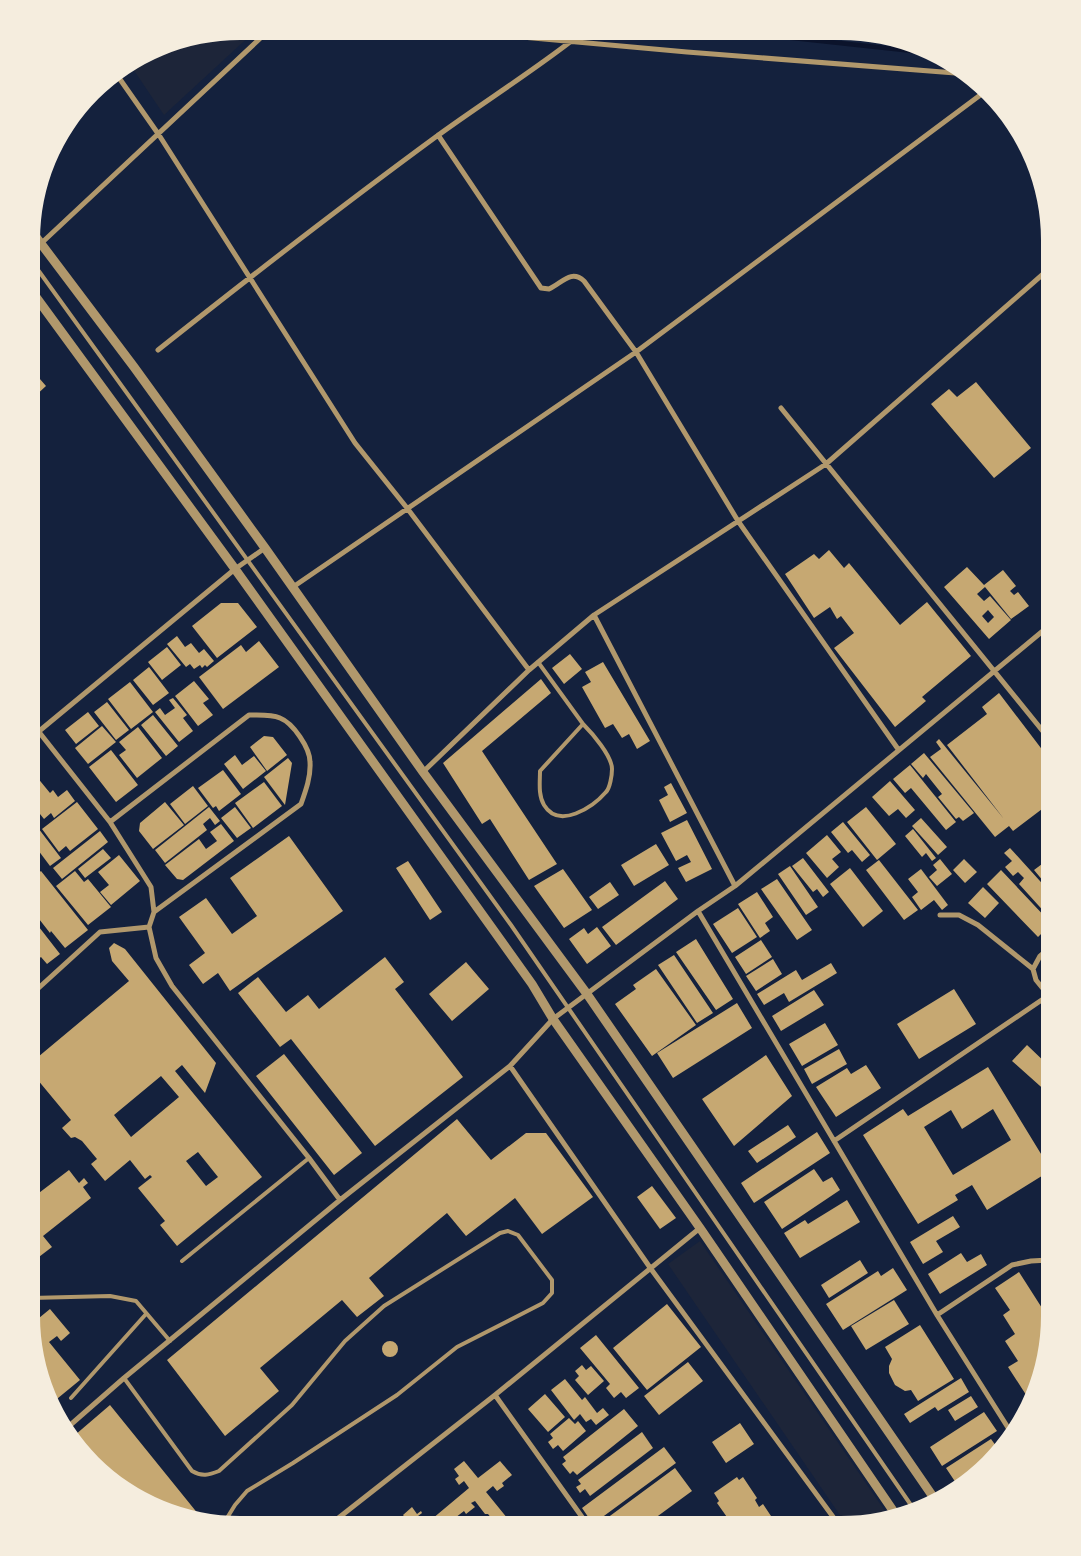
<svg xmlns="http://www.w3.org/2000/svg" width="1081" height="1556" viewBox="0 0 1081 1556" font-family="Raleway,sans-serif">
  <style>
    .green { fill: #1d2539 }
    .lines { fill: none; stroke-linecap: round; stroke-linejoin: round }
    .stream { stroke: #0b132b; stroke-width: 4.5 }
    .building { fill: #c6a872; fill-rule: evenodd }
    .service { stroke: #b1986c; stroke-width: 4 }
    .minor { stroke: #b1986c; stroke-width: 5 }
    .tertiary { stroke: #b1986c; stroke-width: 9 }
  </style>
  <rect width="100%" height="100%" fill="#14213d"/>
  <path class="green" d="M240 31H255L164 115 131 66 173 42Z
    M700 1241 887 1514 846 1524 668 1264Z"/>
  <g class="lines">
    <path class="stream" d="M747 33 931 53"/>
  </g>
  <path class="building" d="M33 371 46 386 33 398Z
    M976 382 1031 448 994 478 931 404 949 389 957 397Z
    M829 550 844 568 849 563 900 625 927 602 971 656 922 697 926 701 895 727 834 648 854 633 841 616 837 619 830 607 814 618 785 574 814 554 819 559Z
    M967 567 984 585 1003 570 1016 586 1010 591 1014 595 1018 592 1029 606 1011 619 985 587 977 594 984 601 990 596 1011 620 989 639 944 587ZM988 610 994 617 988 623 982 616Z
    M221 603H238L257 627 217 658 192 626Z
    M177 636 185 647 191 643 199 653 204 649 214 661 207 667 205 665 202 668 200 665 194 669 190 664 186 667 167 644Z
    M259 641 279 667 223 709 199 677 241 645 246 652Z
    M167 647 181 665 162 680 148 662Z
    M570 654 582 669 564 684 552 668Z
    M603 662 650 741 637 749 629 734 622 738 613 724 605 728 582 687 591 682 585 672Z
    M149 667 169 693 153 705 133 680Z
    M541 679 551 693 482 751 557 864 529 880 490 819 482 824 443 763Z
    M194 681 209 699 203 703 213 715 198 726 175 696Z
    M130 682 153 712 131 729 108 699Z
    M999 693 1050 760V803L1013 831 1009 826 995 837 930 757 941 749 936 742 939 739 1004 819 947 745 987 714 982 707Z
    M173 698 187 715 183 718 193 731 179 742 155 712 160 708 165 715 175 708 169 700Z
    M107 702 129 730 116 740 94 712Z
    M88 712 99 726 76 744 65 730Z
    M153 715 178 746 166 756 141 725Z
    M102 726 116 742 88 764 75 748Z
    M138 727 162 758 137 778 119 755 126 750 119 742Z
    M264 736 273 737 287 755 267 771 250 747Z
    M111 750 138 785 116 802 89 767Z
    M924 753 974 813 963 821 959 817 956 819 938 797 942 794 926 774 923 778 911 764Z
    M235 755 242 765 254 756 266 771 243 789 224 764Z
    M288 758 292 763 285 805 264 777Z
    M910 765 956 822 946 830 911 788 905 793 893 779Z
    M223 770 241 794 219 811 216 806 213 808 198 788Z
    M32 771 50 793 53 790 58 797 67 790 75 801 54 818 51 813 44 819 32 804Z
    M890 781 915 810 906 818 898 809 889 816 872 797Z
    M264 782 282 806 253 828 235 803Z
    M671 783 687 813 670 822 659 800 668 795 664 787Z
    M193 786 208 806 185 824 170 804Z
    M77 802 98 829 70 851 66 846 59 852 42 829Z
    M165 802 184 825 153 849 139 831 140 823Z
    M209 807 220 821 215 825 210 818 203 824 207 830 165 863 155 850Z
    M235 807 251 828 237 838 221 818Z
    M866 807 896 844 877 860 847 822Z
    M921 818 947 847 938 855 912 826Z
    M32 820 61 858 50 866 32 842Z
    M687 820 712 869 686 882 678 868 691 862 687 855 676 861 661 833Z
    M843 822 870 855 862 862 852 850 848 853 831 832Z
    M221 824 234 841 183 880 177 879 165 865 199 839 206 849 217 841 210 832Z
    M913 829 936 858 932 861 926 853 922 857 905 836Z
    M100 831 108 842 62 879 53 868Z
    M827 835 841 852 832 859 839 867 827 878 806 853Z
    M289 836 343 911 230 991 218 973 203 984 189 965 205 953 179 917 206 898 232 934 257 916 230 878Z
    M656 844 669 865 634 886 621 865Z
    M1010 848 1049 891V894L1045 897 1049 902 1048 916 1019 884 1024 878 1018 872 1013 876 1005 867 1012 861 1004 853Z
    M103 849 111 858 85 878 78 869Z
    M119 855 140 881 111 905 100 892 109 885 98 872Z
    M803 858 829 892 823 897 817 889 813 892 792 866Z
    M940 859 952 874 937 886 929 877 937 870 933 865Z
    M964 859 977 872 965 883 953 870Z
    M879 860 918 910 904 920 866 870Z
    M408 861 442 912 430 920 396 868Z
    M1046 861 1049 866V888L1034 870Z
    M790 866 818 907 806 915 778 874Z
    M850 868 883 911 863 927 830 884Z
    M563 869 592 910 564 928 534 886Z
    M921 869 948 905 942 910 934 900 921 910 912 897 918 892 908 879Z
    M1001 870 1049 921V926L1038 937 987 884Z
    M41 871 88 930 65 948 51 931 50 933 32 910V878Z
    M75 871 84 882 88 879 111 907 88 925 56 886Z
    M777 879 812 930 797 940 761 889Z
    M665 881 678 899 616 945 602 927Z
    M610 882 619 895 598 909 589 897Z
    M983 887 999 903 985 918 968 903Z
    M757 892 773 917 765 923 770 931 760 938 738 904Z
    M738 908 757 937 732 953 713 924Z
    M32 918 60 954 47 964 41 957 33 963 32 961Z
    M597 927 611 946 587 964 569 939 584 928 588 934Z
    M696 939 733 999 716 1010 676 952Z
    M761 940 772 957 746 974 735 957Z
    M114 943 125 949 216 1063 205 1093 182 1065 175 1071 262 1177 177 1246 160 1225 165 1221 138 1188 152 1177 150 1175 145 1179 130 1160 105 1181 91 1164 97 1159 82 1141 75 1137 71 1138 62 1128 71 1120 32 1073V1062L129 981 112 961 109 948ZM161 1076 179 1097 131 1137 114 1115ZM198 1152 218 1177 206 1186 186 1161Z
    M674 955 713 1013 697 1023 658 965Z
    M385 957 404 982 395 989 463 1077 375 1146 291 1039 280 1047 238 993 258 977 286 1012 308 995 319 1009Z
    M773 959 782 974 756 991 746 976Z
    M466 962 489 989 452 1021 429 994Z
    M831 963 837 973 789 1002 784 993 764 1005 757 994 796 970 802 980Z
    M656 969 696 1025 652 1056 615 1004 636 989 633 985Z
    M954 989 976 1024 919 1059 897 1024Z
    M814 990 824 1005 781 1031 772 1016Z
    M737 1003 752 1028 673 1078 657 1053Z
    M825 1023 838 1045 802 1066 789 1044Z
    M1027 1045 1049 1066V1094L1012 1061Z
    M839 1049 847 1064 812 1084 804 1069Z
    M284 1054 362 1153 334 1175 256 1076Z
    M766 1055 792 1096 734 1146 702 1099Z
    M866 1065 881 1088 836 1117 816 1087 847 1068 851 1074Z
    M988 1067 1049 1167 1043 1171 1045 1174 987 1210 972 1185 955 1195 958 1200 918 1224 863 1135 903 1109 908 1116ZM993 1109 1011 1140 953 1175 924 1127 951 1110 962 1129Z
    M457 1119 491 1160 526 1133H546L593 1197 542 1234 515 1198 466 1236 447 1213 369 1278 384 1296 357 1317 342 1300 260 1368 279 1391 225 1436 167 1360Z
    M788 1125 796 1137 757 1163 748 1151Z
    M817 1132 830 1153 754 1203 741 1183Z
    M814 1169 823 1182 832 1177 840 1190 782 1229 764 1202Z
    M69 1170 79 1183 84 1178 88 1183 83 1187 91 1198 43 1236 52 1247 31 1263V1199Z
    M652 1186 676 1218 660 1229 637 1197Z
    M847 1200 860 1222 800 1258 784 1233 805 1220 808 1224Z
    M953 1216 960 1227 936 1241 943 1252 923 1264 910 1242Z
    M961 1253 967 1262 981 1254 987 1265 940 1294 928 1274Z
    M860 1260 868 1273 829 1298 821 1285Z
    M893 1268 907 1290 843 1330 826 1304 878 1271 881 1276Z
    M1019 1272 1049 1319V1330L1039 1383 1030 1401 1008 1367 1018 1361 1005 1341 1015 1334 1003 1315 1010 1310 995 1288Z
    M894 1300 909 1324 866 1350 851 1326Z
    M667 1304 701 1347 647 1390 613 1348Z
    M31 1309 39 1318 50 1309 70 1333 61 1341 57 1336 49 1342 80 1380 52 1403 31 1316Z
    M920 1325 954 1379 918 1401 911 1390 905 1391 895 1385 889 1373V1366L892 1359 885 1347Z
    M596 1335 639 1388 626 1398 621 1392 614 1398 606 1388 610 1384 580 1348Z
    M382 1349a8 8 0 1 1 16 0a8 8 0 1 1-16 0Z
    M688 1362 703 1381 659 1415 644 1396Z
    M582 1365 586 1370 591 1366 604 1381 588 1395 575 1380 579 1376 575 1371Z
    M961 1378 969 1392 938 1411 935 1407 910 1423 904 1414Z
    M565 1379 582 1400 585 1397 597 1413 603 1408 609 1415 596 1425 591 1419 586 1422 580 1414 574 1420 551 1390Z
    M545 1394 565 1417 548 1432 528 1409Z
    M971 1396 978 1407 955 1421 948 1410Z
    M110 1405 203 1520 161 1509 113 1482 75 1435Z
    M624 1409 638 1426 577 1475 573 1471 570 1474 562 1464 566 1461 563 1457Z
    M984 1412 997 1431 942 1466 930 1447Z
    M569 1418 575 1424 578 1421 586 1431 563 1451 558 1445 553 1449 548 1442 553 1438 550 1434Z
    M740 1423 754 1444 726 1463 712 1442Z
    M642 1432 653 1448 590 1496 585 1489 580 1493 576 1487 581 1484 578 1480Z
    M991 1439 999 1450 990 1460 956 1483 946 1468Z
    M664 1447 676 1463 593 1524 582 1508Z
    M464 1461 478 1478 500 1461 512 1475 502 1483 504 1486 497 1491 493 1486 486 1492 512 1524H496L488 1514H485L475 1501 471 1503 475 1507 466 1514 464 1511 451 1521 453 1524H426L469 1488 464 1481 459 1485 455 1479 459 1476 454 1469Z
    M675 1468 692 1491 647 1524H599Z
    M983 1468 978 1473 956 1488 954 1486Z
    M737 1477 739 1480 743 1477 757 1498 755 1500 759 1507 763 1504 777 1525 732 1524 737 1521 734 1517 729 1520 717 1503 719 1501 714 1493Z
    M412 1507 417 1514 421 1511 422 1513 418 1516 424 1524H410L403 1515Z"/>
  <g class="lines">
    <path class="service" d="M33 263 511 925 913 1508
      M538 662 583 724
      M583 724C592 733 612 756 612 769 612 775 610 788 606 792 593 807 559 830 544 805 538 795 540 782 540 771Z
      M182 1261 309 1158
      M31 1298 110 1296 136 1301 170 1341
      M124 1378 192 1471C202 1477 209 1475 219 1471L292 1405 345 1341 384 1306 500 1233 508 1231 518 1235 552 1280V1293L543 1303 457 1347 397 1395 293 1463 247 1491 235 1505 227 1518 228 1523
      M71 1398 146 1314"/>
    <path class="minor" d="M468 32 687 52 968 74
      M117 75 159 135 355 443 407 508 529 670
      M438 135 539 285 541 288 549 289C562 283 571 269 584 281L636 352 738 521 898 749
      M33 251 268 31
      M158 350C250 277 343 205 437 136 481 104 527 75 570 42
      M781 408 1050 740
      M293 587 636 352 983 93
      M594 615 735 886
      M39 732 110 822 151 887 154 912
      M32 737 235 569 265 548
      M423 772 529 670 594 615 826 464 1050 268
      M110 822 249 715C258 715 271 714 280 718 293 723 310 748 310 762 311 776 306 790 301 804L154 912 149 927 156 958 172 986 309 1158 340 1200
      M698 911 937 1315 1012 1434
      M940 915H959L978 925 1033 969
      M32 994 100 932 149 927
      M1049 996 1036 980 1033 969 1040 956 1049 948
      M510 1066 651 1269 839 1525
      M834 1141 1049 995
      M937 1315 1012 1265 1031 1261 1049 1260
      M495 1395 587 1524
      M68 1427 124 1378 340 1200 510 1066 553 1019 698 911 735 886 1050 625
      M332 1523 495 1395 700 1228"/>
    <path class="tertiary" d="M33 233 134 367 265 548 423 772 587 994 936 1501
      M33 293 235 569 532 984 553 1019 700 1228 894 1512"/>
  </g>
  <path d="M0 0H1081V1556H0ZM240 40H841A200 200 0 0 1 1041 240V1316A200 200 0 0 1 841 1516H240A200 200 0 0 1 40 1316V240A200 200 0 0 1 240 40Z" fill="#f5edde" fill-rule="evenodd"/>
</svg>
